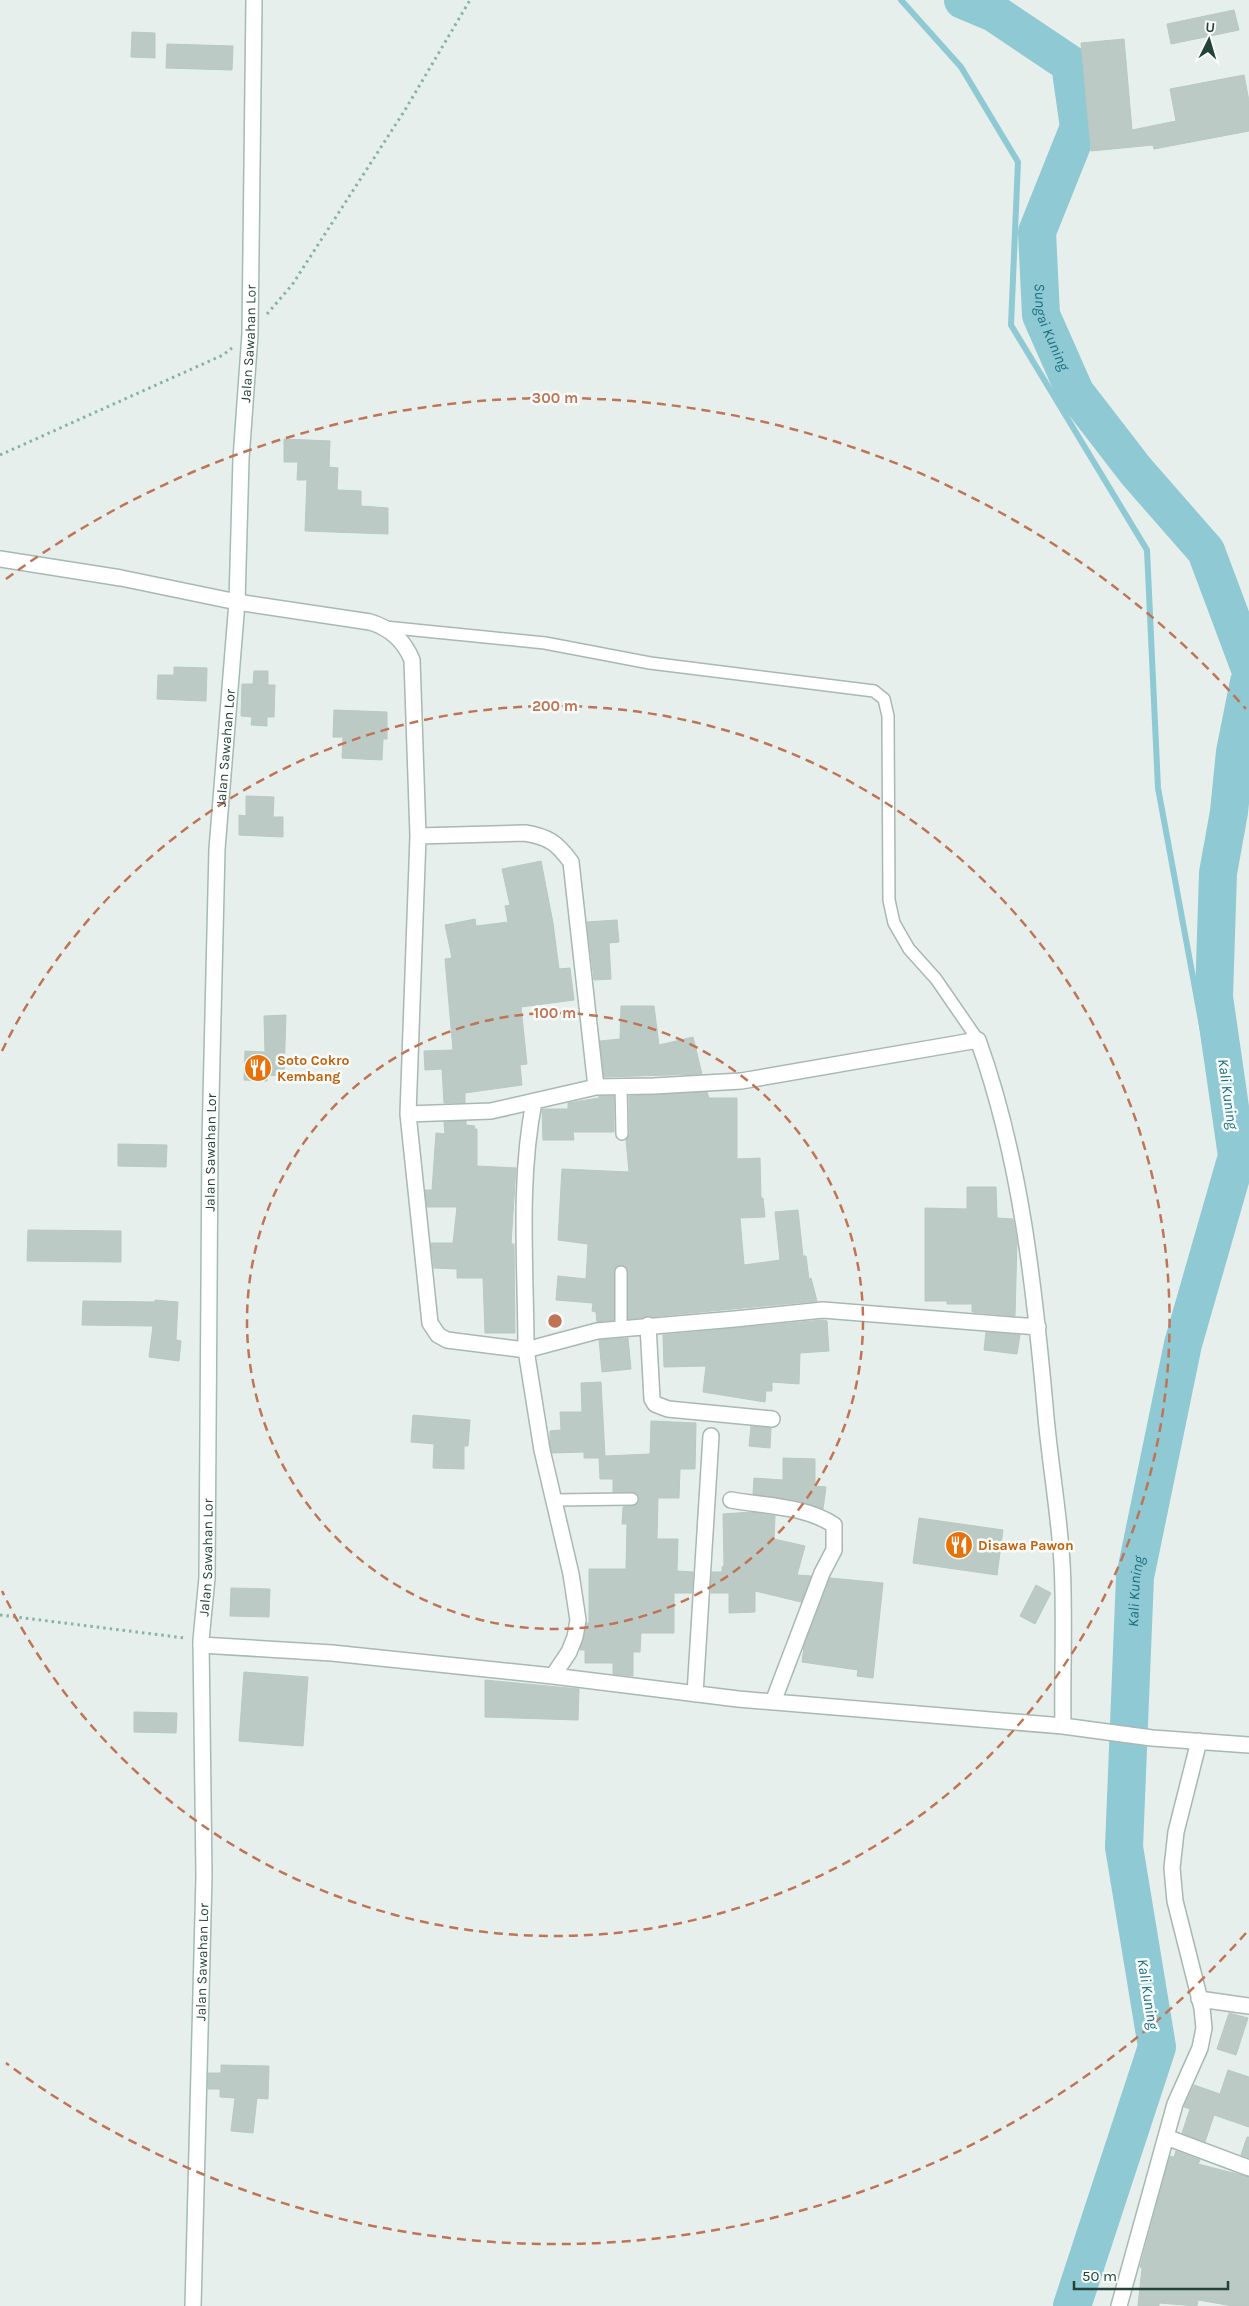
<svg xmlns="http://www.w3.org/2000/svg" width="1249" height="2306" viewBox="0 0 1249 2306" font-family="Karla,sans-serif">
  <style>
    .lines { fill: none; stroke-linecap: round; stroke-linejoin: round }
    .stream { stroke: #8ec9d4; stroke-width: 6 }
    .river { stroke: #8ec9d4; stroke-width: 38 }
    .building { fill: #bbcac4; stroke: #b8c9c2 }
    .lane-casing { stroke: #a8b8b2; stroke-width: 14 }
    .street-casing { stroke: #a8b8b2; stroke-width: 18 }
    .secondary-casing { stroke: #a4bbb3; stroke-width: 18 }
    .path { stroke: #86b3a5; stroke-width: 3; stroke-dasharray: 2.5 4; stroke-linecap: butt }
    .lane { stroke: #fff; stroke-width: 11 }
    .street { stroke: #fff; stroke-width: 15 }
    .secondary { stroke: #fff; stroke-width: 15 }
    .ring { fill: none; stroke: #c07456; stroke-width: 2.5; stroke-dasharray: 9 6 }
    .labels { text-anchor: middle; stroke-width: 5; stroke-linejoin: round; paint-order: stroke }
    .street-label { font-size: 14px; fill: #24423a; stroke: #f7fbf9 }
    .food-label { font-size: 14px; font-weight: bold; fill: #c56008; stroke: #f7fbf9; text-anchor: start }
    .water-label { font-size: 15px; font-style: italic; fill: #1c6f80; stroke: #f7fbf9 }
    .centre { fill: #c07456; stroke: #f7fbf9; stroke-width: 2.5 }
    .ring-label { font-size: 15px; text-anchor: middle; font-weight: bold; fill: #c07456; stroke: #f7fbf9; stroke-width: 5; stroke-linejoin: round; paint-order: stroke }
  </style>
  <rect width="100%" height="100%" fill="#e6efeb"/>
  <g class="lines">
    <path class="stream" d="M901 0 961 67 1018 162 1011 325 1147 550 1158 788 1226 1156 1223 1172"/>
    <g class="river">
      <path id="s1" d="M963 0 994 13 1070 64 1079 127 1037 232 1041 315 1075 392 1136 471 1206 551 1249 666"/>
      <path id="s2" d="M1072 2306 1157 2047 1124 1847 1135 1577 1183 1344 1237 1156 1214 997 1218 873 1229 812 1235 752 1249 682"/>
    </g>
  </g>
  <path class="building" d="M1234 10 1239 30 1171 44 1167 24Z
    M132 32 155 33V58L131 57Z
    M1124 39 1132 130 1176 121 1170 89 1244 75 1249 101V131L1154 149 1153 145 1091 151 1081 43Z
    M167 44 233 46 232 70 166 68Z
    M284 439 330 441 329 467 338 468 337 490 361 491V506L388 508V534L305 531 307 480H297L298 462H284Z
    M174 667 207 668 206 701 157 699 158 675H174Z
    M254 671H268V685H275L274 717H267V726L251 725 252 717 241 716 242 684H253Z
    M334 710 387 712V739H383L382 760 342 758 343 737H333Z
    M246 796 274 797 273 817H283V837L239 835V815L246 816Z
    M541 861 553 923 559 969 570 968 574 1000 521 1007 527 1064 520 1065 522 1085 465 1093V1103H444L442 1069 425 1070 424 1051 453 1050 445 959 452 958 445 925 475 919 476 926 508 922 505 906 510 905 502 869Z
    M617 920 619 942 609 943 611 979 594 980 587 922Z
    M621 1006H654L659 1045 693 1037 702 1074 604 1077 600 1041 620 1039Z
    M286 1015 284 1076 267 1075V1081L244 1080 245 1051 265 1052 264 1016Z
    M707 1092 709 1098H737V1159L760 1158 761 1198H763L765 1217 740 1218 744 1265 780 1260 775 1212 798 1210 803 1256H806L809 1279 811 1278 817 1301 628 1319V1272L627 1268 621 1265 617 1266 614 1272V1320L597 1322 596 1312 592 1311 593 1303 556 1300 558 1276 586 1279 588 1244 558 1240 562 1169 629 1172 626 1140 630 1134 629 1096Z
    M599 1096H614V1132H573L574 1140H543L542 1109H568V1103L599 1098Z
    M466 1121V1125L475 1126 474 1129H477V1166L516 1168 511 1244H514L515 1333H485L483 1278H457V1269L434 1268 431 1243H453L457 1207H427L425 1190H432L436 1133 445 1134 444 1122Z
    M118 1144 167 1145 166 1167 118 1166Z
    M967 1187H996L997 1218 1013 1219 1017 1241 1015 1316 972 1312V1304H947V1301H925V1208L967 1209Z
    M28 1230 121 1231V1262L27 1261Z
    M155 1300 178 1302 176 1340 181 1341 179 1361 149 1357 153 1326 82 1325 83 1301 155 1302Z
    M822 1320 827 1321 829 1351 800 1353 799 1384 772 1382V1391H766L765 1402 703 1392 706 1366 664 1367 663 1335Z
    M986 1332 1020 1335 1017 1354 984 1350Z
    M628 1338 631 1369 602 1372 599 1340Z
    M601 1382 605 1456 650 1454 651 1421 696 1423 695 1469H680L679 1498H658L657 1539H678L677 1571 693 1572 692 1593H674V1633H641L640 1652H633V1676L613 1674V1663H585V1650H580L587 1623H589V1569H626L627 1524H622L623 1507 636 1505 639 1502V1496L632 1492H613V1479H600L599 1458H584V1452L552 1453 550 1443V1431L561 1430 560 1412H582L581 1383Z
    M413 1415 470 1420 468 1446H464V1469L433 1468 434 1444 411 1442Z
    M751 1426 771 1428 770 1448 749 1446Z
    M783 1458 815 1459V1486L826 1487 823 1509 800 1501 753 1494 754 1478 783 1480Z
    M752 1512 775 1516 774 1539 805 1546 797 1575 811 1576 801 1602 755 1591V1612L729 1613V1593H711L712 1572H722V1567L724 1566 723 1514Z
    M919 1518 1003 1530 997 1575 913 1563Z
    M830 1578 883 1583 873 1678 857 1676 858 1670 802 1662 804 1646Z
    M1036 1585 1051 1593 1035 1624 1020 1616Z
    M231 1588 270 1589 269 1617 230 1616Z
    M244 1672 308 1677 303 1746 239 1741Z
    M485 1680 579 1689 578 1720 485 1717Z
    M134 1712 177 1713 176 1733 134 1732Z
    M1229 2013 1248 2018 1236 2055 1217 2049Z
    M221 2065 269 2066 268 2099 257 2098 253 2133 231 2131 235 2098 220 2097V2089H208V2073H221Z
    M1228 2070 1249 2077V2127L1214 2115 1205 2142 1182 2133 1190 2109 1184 2107 1194 2085 1220 2094Z
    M1247 2137H1249V2158L1241 2155Z
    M1176 2151 1200 2160 1198 2164 1249 2177V2306H1233L1198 2300 1197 2306 1159 2303V2306H1138L1142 2268 1140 2267 1170 2156 1174 2157Z"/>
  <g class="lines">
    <g class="lane-casing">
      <path id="lane" d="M385 627 545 643 650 663 874 691 884 699 888 716 889 900 894 923 909 949 936 979 978 1040
        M621 1086 622 1134
        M621 1272V1328
        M554 1500 632 1499"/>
    </g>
    <g class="street-casing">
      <path id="street" d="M0 559 121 578 237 602 370 622C390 628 404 640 412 660L418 836 408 1114 430 1323 438 1335 447 1340 526 1350 542 1450 571 1574 578 1620 575 1637 569 1652 553 1676
        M418 836 525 833C549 837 557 843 571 862L596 1087
        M534 1102C518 1182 526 1269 526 1350L597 1331 735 1319 823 1310 1038 1327
        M408 1114 491 1111 596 1087 654 1086 741 1081 978 1040C1020 1156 1034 1284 1045 1406 1049 1458 1059 1511 1062 1563 1065 1617 1062 1672 1063 1726
        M648 1325 652 1399 655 1404 668 1409 772 1419
        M731 1500C765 1506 805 1506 834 1525V1550L822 1573 773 1702
        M201 1645 332 1653 553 1676 738 1699 1063 1726 1152 1738 1249 1745
        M695 1694 711 1436
        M1199 1999 1249 2006
        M1166 2137 1249 2168
        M1119 2306 1175 2104 1200 2048 1204 2028 1202 2008 1175 1901 1172 1868 1176 1832 1199 1741"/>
    </g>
    <g class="secondary-casing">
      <g id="secondary">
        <path id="s3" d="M193 2306 204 1876 201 1640 207 1578 210 1141 217 849 237 602 241 459 250 334 254 0"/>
      </g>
    </g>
    <path class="path" d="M267 314 292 285 405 110 470 0
      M0 455 223 355 232 348
      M0 1615 185 1638"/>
    <use href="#lane" class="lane"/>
    <use href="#street" class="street"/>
    <use href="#secondary" class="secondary"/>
  </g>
  <g class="ring">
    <circle cx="555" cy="1321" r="308"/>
    <path d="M2 1051A615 615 0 1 1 2 1591"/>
    <path d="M1246 1933A923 923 0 0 1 6 2063M6 579A923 923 0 0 1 1246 709"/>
  </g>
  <defs>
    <g id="restaurant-disc" transform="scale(1.4375)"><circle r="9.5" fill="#e8710a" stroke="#f7fbf9"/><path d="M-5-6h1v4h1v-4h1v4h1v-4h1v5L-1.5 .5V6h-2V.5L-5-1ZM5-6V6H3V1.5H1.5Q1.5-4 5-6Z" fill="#fff"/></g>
  </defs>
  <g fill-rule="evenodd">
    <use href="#restaurant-disc" x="258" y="1068"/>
    <use href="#restaurant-disc" x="959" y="1545"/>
  </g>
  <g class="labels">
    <g class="street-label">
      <text dy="5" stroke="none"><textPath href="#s3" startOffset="1964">Jalan Sawahan Lor</textPath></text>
      <text dy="5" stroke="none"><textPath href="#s3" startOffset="1559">Jalan Sawahan Lor</textPath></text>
      <text dy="5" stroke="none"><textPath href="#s3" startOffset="1154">Jalan Sawahan Lor</textPath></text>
      <text dy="5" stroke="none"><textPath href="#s3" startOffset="749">Jalan Sawahan Lor</textPath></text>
      <text dy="5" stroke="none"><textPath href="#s3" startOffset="344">Jalan Sawahan Lor</textPath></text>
    </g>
    <g class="food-label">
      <text x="277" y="1065">Soto Cokro<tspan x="277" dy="16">Kembang</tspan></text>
      <text x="978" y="1550">Disawa Pawon</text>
    </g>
    <g class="water-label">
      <text dy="5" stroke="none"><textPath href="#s1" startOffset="399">Sungai Kuning</textPath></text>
      <text transform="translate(1228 1094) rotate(82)" y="5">Kali Kuning</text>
      <text dy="5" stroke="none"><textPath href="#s2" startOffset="731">Kali Kuning</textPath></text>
      <text transform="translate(1148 1994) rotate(81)" y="5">Kali Kuning</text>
    </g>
  </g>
  <circle cx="555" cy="1321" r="8" class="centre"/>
  <g class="ring-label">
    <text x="555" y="403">300 m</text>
    <text x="555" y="711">200 m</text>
    <text x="555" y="1018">100 m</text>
  </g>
  <g transform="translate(1209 40) rotate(5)" stroke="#f7fbf9" stroke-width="4" paint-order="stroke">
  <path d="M0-4L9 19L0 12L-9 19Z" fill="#24423a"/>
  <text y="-8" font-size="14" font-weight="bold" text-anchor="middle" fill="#24423a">U</text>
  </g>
  <path d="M1074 2281v8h154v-8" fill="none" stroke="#24423a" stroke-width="2.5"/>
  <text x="1082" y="2281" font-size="15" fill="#24423a" stroke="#f7fbf9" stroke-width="4" paint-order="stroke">50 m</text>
</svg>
